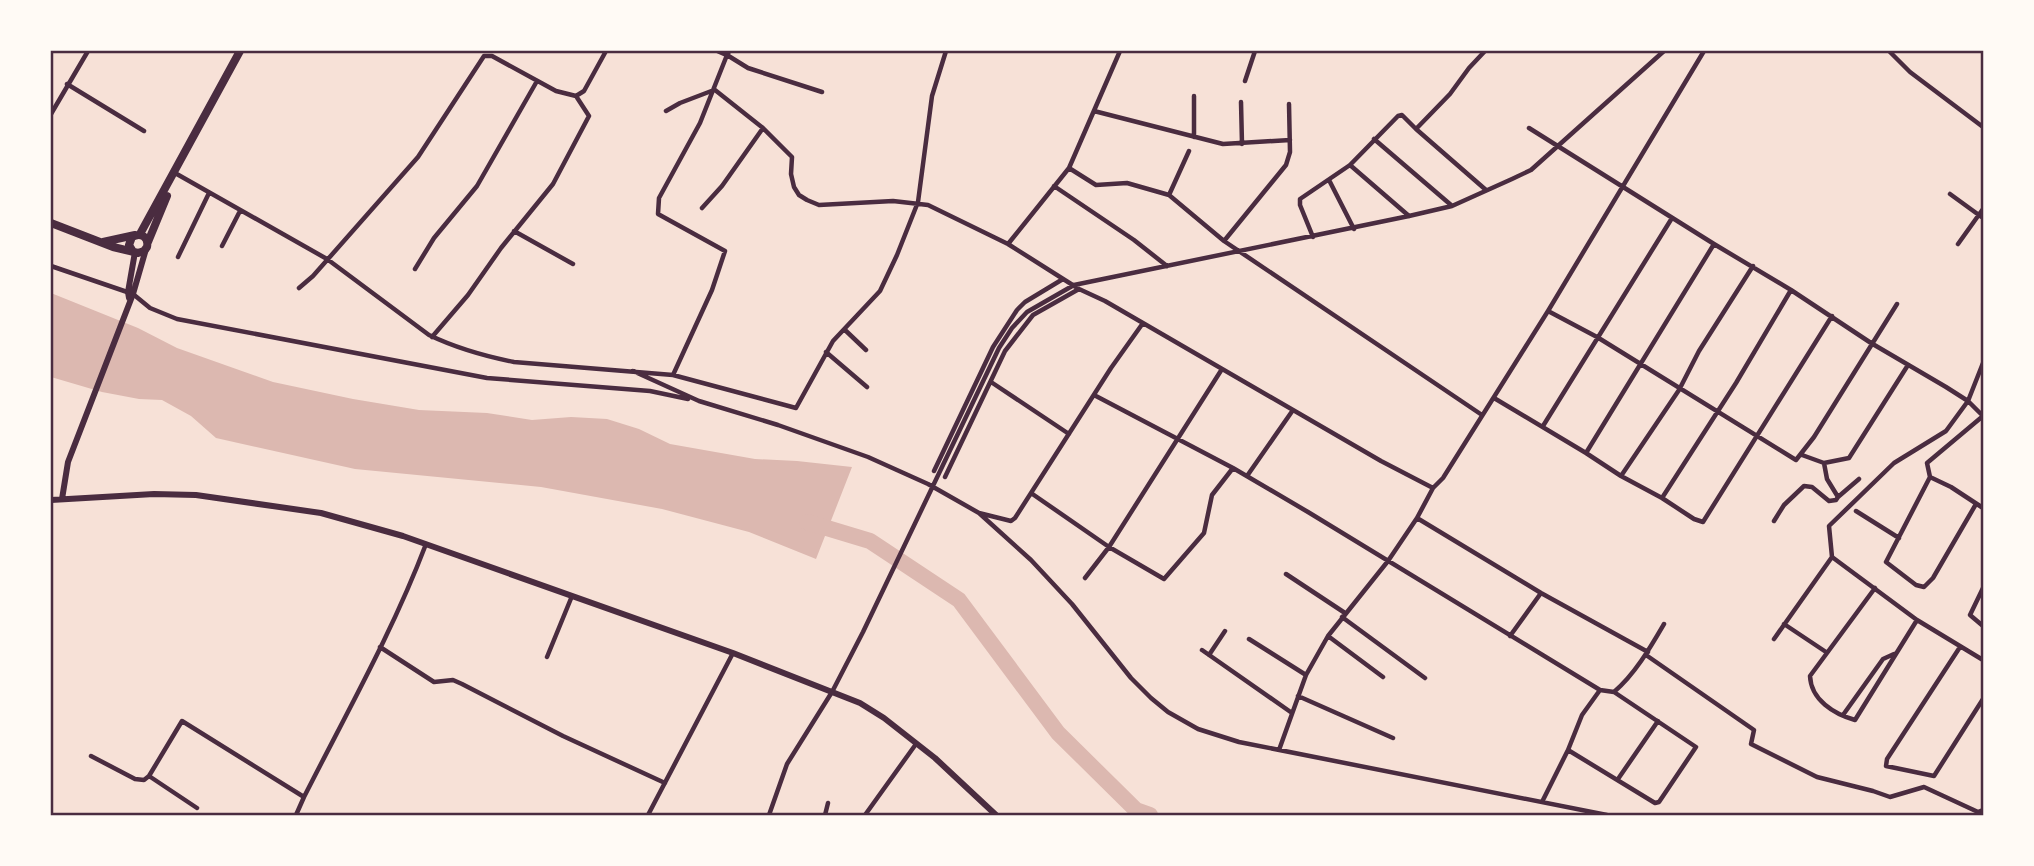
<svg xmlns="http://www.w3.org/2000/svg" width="2034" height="866" viewBox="0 0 2034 866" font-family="Overpass,sans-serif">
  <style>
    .water { fill: #dcb8b0 }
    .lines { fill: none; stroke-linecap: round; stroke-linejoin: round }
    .river { stroke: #dcb8b0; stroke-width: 16 }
    .minor { stroke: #4a2c40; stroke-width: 4.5 }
    .tertiary { stroke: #4a2c40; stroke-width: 5 }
    .secondary { stroke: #4a2c40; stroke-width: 6 }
    .trunk { stroke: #4a2c40; stroke-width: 8 }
    .neatline { fill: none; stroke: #4a2c40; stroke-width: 2.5 }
  </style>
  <rect width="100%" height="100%" fill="#f7e1d7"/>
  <path class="water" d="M51 293 138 328 177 348 273 382 353 399 419 410 487 413 532 420 571 417 607 419 639 429 670 444 755 459 797 461 852 467 816 559 749 532 662 509 541 487 355 469 216 438 191 416 162 400 139 399 102 392 51 377Z"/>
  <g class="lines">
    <path class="river" d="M807 522 870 541 959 600 1058 733 1136 810 1150 815"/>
    <path class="minor" d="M1889 51 1910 72 1983 127
      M1245 81 1255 51
      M67 84 144 131
      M715 90 763 128 792 157 791 174 794 187 799 195 807 200 819 205 893 201 928 205 1008 244 1079 289 1105 301 1381 461 1433 488
      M1194 96V137
      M1241 102 1242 144
      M666 111 680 103 714 90
      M1094 111 1223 144 1290 140
      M51 114 88 51
      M1529 128 1714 244 1791 290 1871 343 1946 387 1968 401 1983 416
      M1416 129 1486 190
      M1374 139 1451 205
      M1350 165 1409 216
      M1069 168 1096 185 1127 183 1169 195 1224 241 1482 415
      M175 173 327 259 429 335C456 348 484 356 514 362L673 375 796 408 833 341 880 291 897 255 918 202 932 96 946 51
      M1329 180 1354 229
      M1054 186 1134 240 1167 266
      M1950 194 1983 218
      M1169 195 1189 151
      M702 208 722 186 763 128
      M514 231 573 264
      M1313 237 1300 205V199L1350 165 1398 116 1402 115 1416 129 1450 94 1469 68 1485 51
      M1224 241 1286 165 1290 152 1289 104
      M1008 244 1069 168 1120 51
      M1958 244 1983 209
      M222 246 240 211
      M178 257 209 193
      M51 266 133 294 150 308 177 319 487 378 650 391 688 399
      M415 269 434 238 477 186 537 81
      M299 288 313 276 418 157 484 56H492L556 91 576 96 584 91 606 51
      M1548 311 1597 337 1796 460 1814 437 1897 304
      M845 330 866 350
      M432 337 468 295 501 248 553 184 589 116 576 96
      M826 352 867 387
      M633 371 699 401 778 425 868 457 928 484 979 513 1031 560 1072 604 1131 678 1151 698 1168 712 1198 729 1239 742 1607 815
      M673 375 712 290 725 251 658 214 659 198 700 123 727 55 748 68 822 92
      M991 382 1069 434
      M1094 395 1233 468 1308 512 1600 690
      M1494 398 1586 453 1621 476 1662 498 1694 519 1703 522 1832 316
      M1983 416 1927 463 1930 477 1951 487 1983 508
      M1543 426 1672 218
      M1586 453 1714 244
      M1802 455 1824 463 1849 458 1908 365
      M934 471 993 347 1017 310 1025 302 1063 279
      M1247 476 1293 410
      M1621 476 1679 390 1699 351 1753 266
      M945 477 1005 351 1033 315 1079 289
      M1930 477 1886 562 1916 585 1924 587 1933 578 1976 504
      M1031 493 1109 547 1222 369
      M1838 497 1859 479
      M1662 498 1736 383 1791 290
      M1856 511 1899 538
      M979 513 1011 521 1015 518 1111 368 1143 323
      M1417 518 1541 593 1648 652
      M1774 521 1784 505 1804 486 1812 487 1829 501 1836 500 1838 497 1827 479 1824 463
      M1832 557 1917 620 1983 660
      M1286 574 1345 613
      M1085 578 1109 547 1164 579 1204 533 1212 495 1233 468
      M1875 588 1810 676C1811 700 1834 714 1855 720L1917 620
      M1983 588 1970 615 1983 626
      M1342 617 1425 678
      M1784 624 1826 652
      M1328 636 1383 677
      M1510 636 1541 593
      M1249 639 1306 675
      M1774 639 1832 557 1829 526 1894 463 1946 431 1968 401 1983 363
      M380 647 434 682 453 680 462 684 563 736 665 783
      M1960 647 1887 759 1886 766 1934 776 1983 699
      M1202 650 1292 713
      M1209 655 1225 631
      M1646 655 1754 730 1751 744 1817 777 1873 791 1890 797 1924 787 1978 812 1983 810
      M547 657 572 596
      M1298 696 1393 738
      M1843 715 1883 659 1894 654
      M1279 750 1306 675 1328 636 1388 561 1417 518 1433 488 1443 478 1548 311 1704 51
      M1568 750 1655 803 1659 802 1696 747 1614 692
      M91 756 135 779 144 780 149 776 182 721 304 797 296 815
      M149 776 197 808
      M1618 779 1658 721
      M304 797C346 714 393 631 426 544
      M1542 802 1568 750 1582 715 1600 690 1614 692C1635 674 1650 648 1664 624
      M648 815 733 653
      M769 815 787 764 832 692 863 632 999 348 1012 328 1027 312 1074 285 1409 216 1452 206 1512 179 1531 170 1664 51
      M825 815 828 803
      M865 815 916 744"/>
    <path class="tertiary" d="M718 51 727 55 729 51"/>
    <path class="secondary" d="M129 298 128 292 135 252
      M62 499 68 462 133 294 146 249
      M51 500 154 494 196 495 321 513 403 536 733 653 860 703 884 718 935 758 996 815"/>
    <path class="trunk" d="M51 223 113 247 138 253 144 251 147 247C149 237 141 232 132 237L129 245 132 250
      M140 234 240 51
      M103 242 135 235
      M148 242 167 196"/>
  </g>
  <rect width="2034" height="866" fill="none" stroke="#fffaf5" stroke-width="105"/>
  <rect x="52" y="52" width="1930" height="762" class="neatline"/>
</svg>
